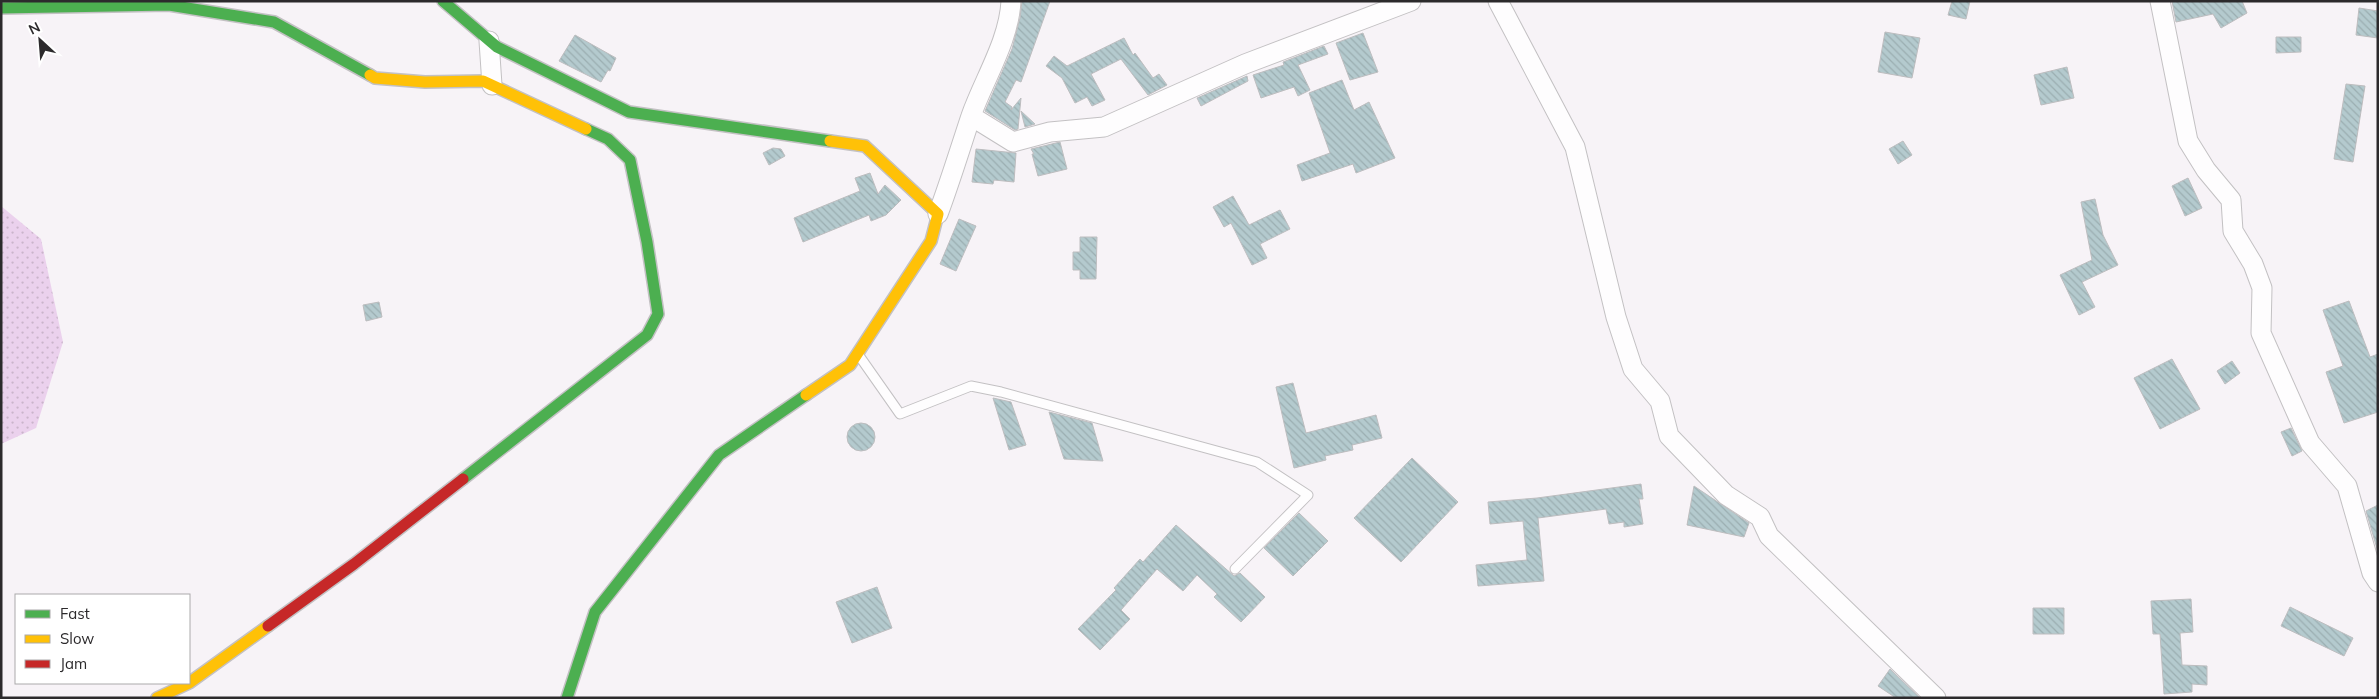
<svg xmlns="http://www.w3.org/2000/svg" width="2379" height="699" viewBox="0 0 2379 699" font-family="Mulish,sans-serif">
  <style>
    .park { fill: url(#park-dots) }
    .building { fill: url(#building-back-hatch); stroke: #bdbdbf }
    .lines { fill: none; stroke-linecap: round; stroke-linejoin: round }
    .lane-casing { stroke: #c3c1c3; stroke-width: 11 }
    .street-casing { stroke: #c3c1c3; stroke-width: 21 }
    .fast-casing { stroke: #c3c1c3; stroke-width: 14 }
    .slow-casing { stroke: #c3c1c3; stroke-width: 14 }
    .jam-casing { stroke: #c3c1c3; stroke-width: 14 }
    .lane { stroke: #fefdfe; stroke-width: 9 }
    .street { stroke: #fefdfe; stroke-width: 19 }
    .fast { stroke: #4caf50; stroke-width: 11 }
    .slow { stroke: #ffc107; stroke-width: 11 }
    .jam { stroke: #c62828; stroke-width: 11 }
  </style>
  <defs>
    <pattern id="park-dots" width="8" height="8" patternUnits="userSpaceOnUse" patternTransform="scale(1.25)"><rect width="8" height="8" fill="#ebd1ed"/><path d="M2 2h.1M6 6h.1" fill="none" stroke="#cab4cb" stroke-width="1.8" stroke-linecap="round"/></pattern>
    <pattern id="building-back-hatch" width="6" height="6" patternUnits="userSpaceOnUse" patternTransform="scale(1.25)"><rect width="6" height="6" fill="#b4cace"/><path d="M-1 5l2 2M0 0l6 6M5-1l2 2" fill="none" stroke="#9baeb1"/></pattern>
  </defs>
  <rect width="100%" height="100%" fill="#f7f3f7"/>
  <path class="park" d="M1 206 41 239 63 342 36 428 1 444Z"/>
  <path class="building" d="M1022 1H1050L1021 82 1016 80 1005 102 1012 107 1011 110 1021 98 1018 129 1015 130 985 111 1012 49 1020 18Z
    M1952 1H1970L1966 19 1948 15Z
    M2172 1H2242L2247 13 2221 28 2213 14 2176 22Z
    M2359 8 2378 11V38L2356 35Z
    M1885 32 1920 38 1912 78 1878 72Z
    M1363 33 1378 72 1350 80 1336 43Z
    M575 35 616 58 610 71 608 70 601 82 559 61Z
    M2276 37H2301V52L2276 53Z
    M1124 38 1133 55 1135 53 1153 78 1159 74 1167 85 1148 95 1121 59 1091 74 1105 100 1092 106 1087 97 1075 103 1062 78 1046 66 1054 56 1067 66Z
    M1324 46 1328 54 1298 65 1310 90 1298 96 1294 87 1261 98 1253 75 1284 65 1283 62Z
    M2067 67 2074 98 2041 105 2034 75Z
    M1247 76 1248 81 1201 106 1197 98Z
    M1342 80 1354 110 1369 102 1395 158 1356 173 1353 164 1302 181 1297 165 1330 153 1309 93Z
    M2346 84 2365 86 2353 162 2334 159Z
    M1021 111 1035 124 1025 127Z
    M1903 141 1912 155 1898 164 1889 149Z
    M1060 142 1067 169 1038 176 1032 154H1034L1031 149Z
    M773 148 781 149 785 156 769 165 763 153Z
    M976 149 1016 153 1014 182 994 180 993 184 972 182Z
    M870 173 878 194 885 185 901 200 886 215 871 221 869 215 803 242 794 218 860 191 855 178Z
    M2188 178 2202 208 2185 216 2172 186Z
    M1233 196 1249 225 1280 210 1290 229 1260 244 1267 258 1252 265 1231 223 1224 227 1213 207Z
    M2095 199 2103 235 2118 265 2082 282 2095 307 2079 315 2060 275 2092 260 2081 202Z
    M959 219 976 226 956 271 940 264Z
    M1080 237H1097L1096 279H1080V270H1073V252H1080Z
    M2349 301 2370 357 2378 354V412L2344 423 2326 372 2343 366 2323 310Z
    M379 302 382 317 366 321 363 305Z
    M2172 359 2200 409 2160 429 2134 378Z
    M2232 361 2240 373 2225 384 2217 371Z
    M1293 383 1306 433 1376 415 1382 438 1352 445 1353 450 1325 456 1326 460 1294 468 1276 387Z
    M993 398 1011 402 1026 445 1009 450Z
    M1049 412 1092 423 1103 461 1064 459Z
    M847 437a14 14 0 1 1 28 0a14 14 0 1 1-28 0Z
    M2291 428 2302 451 2292 456 2281 432Z
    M1412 458 1458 502 1401 562 1354 518Z
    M1641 484 1643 499H1639L1643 524 1624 527V522L1609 524 1606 509 1538 518 1544 581 1478 586 1476 565 1527 560 1523 521 1490 524 1488 502 1537 498Z
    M1694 486 1749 523 1744 537 1687 525Z
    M2378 505V552L2366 511Z
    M1299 513 1328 541 1293 576 1264 548Z
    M1176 525 1234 576 1240 573 1265 597 1241 622 1214 597 1217 594 1197 575 1183 591 1157 569 1121 610 1130 619 1100 650 1078 629 1116 590 1114 588 1140 559 1143 562Z
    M877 587 892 628 852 643 836 602Z
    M2191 599 2193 632 2180 633 2182 665 2207 666V685L2192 684V692L2164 694 2160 634H2153L2151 601Z
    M2290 607 2353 638 2344 656 2281 626Z
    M2033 608H2064V634H2033Z
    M1890 669 1920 698H1896L1878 686Z"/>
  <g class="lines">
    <g class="lane-casing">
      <path id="lane" d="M860 357 900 414 971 386 1001 392 1257 462 1308 495 1235 569"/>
    </g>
    <g class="street-casing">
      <path id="street" d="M1498 1 1575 147 1616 317 1633 369 1660 401 1669 436 1726 495 1760 517 1769 536 1936 698
        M2160 1 2188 141 2206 170 2231 200 2233 231 2253 264 2262 288 2261 333 2310 443 2347 486 2372 573 2378 582
        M489 41 492 85
        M971 116 1013 142 1050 132 1104 127 1245 64 1411 1
        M938 214C950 182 960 149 971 116 984 79 1009 41 1011 1"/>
    </g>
    <g class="fast-casing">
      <path id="fast" d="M443 1 497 47 629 112 830 141
        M1 8 169 5 274 22 370 75
        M463 479 647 335 658 314 647 242 630 160 608 139 586 129
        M567 698 595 612 719 455 806 395"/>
    </g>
    <g class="slow-casing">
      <path id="slow" d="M370 75 375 78 425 82 483 81 586 129
        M806 395 850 365 931 241 938 214 865 146 830 141
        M157 698 189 683 268 626"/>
    </g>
    <g class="jam-casing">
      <path id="jam" d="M268 626 354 564 463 479"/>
    </g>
    <use href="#lane" class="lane"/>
    <use href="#street" class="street"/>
    <use href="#fast" class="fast"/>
    <use href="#slow" class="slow"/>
    <use href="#jam" class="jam"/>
  </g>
  <rect width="2379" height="699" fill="none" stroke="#2c2a2c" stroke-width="5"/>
  <rect x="15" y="594" width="175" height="90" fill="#ffffff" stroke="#abaaab"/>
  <rect x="25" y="610" width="25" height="8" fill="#4caf50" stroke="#abaaab"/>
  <text x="60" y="619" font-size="15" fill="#2c2a2c">Fast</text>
  <rect x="25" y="635" width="25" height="8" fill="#ffc107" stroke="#abaaab"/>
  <text x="60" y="644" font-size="15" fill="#2c2a2c">Slow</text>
  <rect x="25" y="660" width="25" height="8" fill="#c62828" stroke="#abaaab"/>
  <text x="60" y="669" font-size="15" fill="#2c2a2c">Jam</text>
  <g transform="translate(40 40) rotate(334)" stroke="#ffffff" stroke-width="4" paint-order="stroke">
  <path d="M0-4L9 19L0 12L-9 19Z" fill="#2c2a2c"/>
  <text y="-8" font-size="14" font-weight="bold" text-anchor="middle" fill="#2c2a2c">N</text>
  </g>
</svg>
